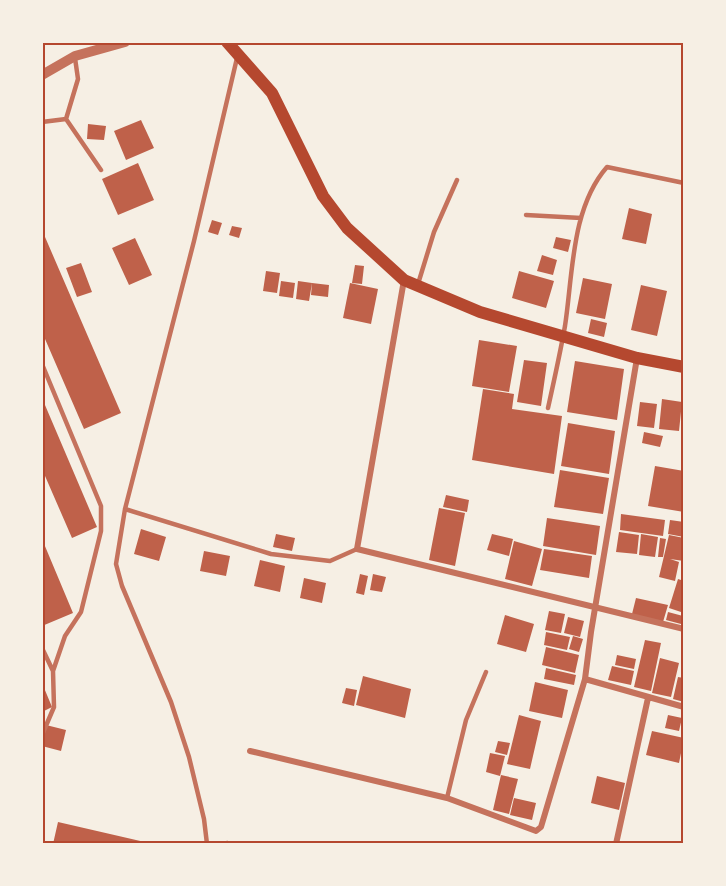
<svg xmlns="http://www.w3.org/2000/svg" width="726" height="886" viewBox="0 0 726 886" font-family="'Varela Round',sans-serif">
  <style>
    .building { fill: #bf614a }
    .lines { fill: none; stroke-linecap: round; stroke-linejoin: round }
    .service { stroke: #c5725c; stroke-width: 4.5 }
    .minor { stroke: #c5725c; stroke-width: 6 }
    .tertiary { stroke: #c5725c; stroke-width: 10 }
    .secondary { stroke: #b5482f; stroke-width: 12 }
    .neatline { fill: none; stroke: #b5482f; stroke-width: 2 }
  </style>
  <rect width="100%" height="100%" fill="#f6efe4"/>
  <path class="building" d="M141 120 154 148 126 160 114 131Z
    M88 124 106 126 104 140 87 139Z
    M138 163 154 200 118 215 102 179Z
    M629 208 652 214 646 244 622 239Z
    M212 220 222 223 218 235 208 232Z
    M232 226 242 228 239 238 229 235Z
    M42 230 121 413 84 429 42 332Z
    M556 237 571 240 568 252 553 248Z
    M135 238 152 275 129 285 112 248Z
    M542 255 557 260 553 275 537 271Z
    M81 263 92 292 77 297 66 268Z
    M355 265 364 266 362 284 352 283Z
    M266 271 280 273 277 293 263 291Z
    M519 271 554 281 546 308 512 298Z
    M583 278 612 284 605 319 576 313Z
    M281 281 295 283 293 298 279 296Z
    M298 281 312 283 309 301 296 299Z
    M312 283 329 285 328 297 311 295Z
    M350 283 378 289 371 324 343 318Z
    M641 285 667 291 657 336 631 330Z
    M591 319 607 323 604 337 588 333Z
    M479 340 517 346 509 392 472 386Z
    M524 360 547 363 541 406 517 402Z
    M575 361 624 369 617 420 567 412Z
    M483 389 514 394 512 409 562 416 554 474 472 460Z
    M42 398 97 527 72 538 42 469Z
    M662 399 682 402 679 431 659 429Z
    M640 402 657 404 654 428 637 426Z
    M568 423 615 431 609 474 561 466Z
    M644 432 663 436 660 447 642 443Z
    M655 466 684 471V512L648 506Z
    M560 470 609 478 603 514 554 507Z
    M446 495 469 500 467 512 443 507Z
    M439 508 465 513 455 566 429 560Z
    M621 514 665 520 663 536 620 530Z
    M547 518 600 526 596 555 543 546Z
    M670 520 684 522V537L668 534Z
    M141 529 166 537 159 561 134 554Z
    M619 532 639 535 637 554 616 552Z
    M276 534 295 538 292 551 273 547Z
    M492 534 513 539 509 556 487 550Z
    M641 534 658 537 655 557 639 555Z
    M669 535 684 538V561L670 559 679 562 675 581 659 577Z
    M660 538 666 539 663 557H658Z
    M42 539 73 613 42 626Z
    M514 541 542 549 532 586 505 579Z
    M544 549 592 556 589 578 540 570Z
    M204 551 230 556 226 576 200 571Z
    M260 560 285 566 280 592 254 586Z
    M360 574 368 576 364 595 356 593Z
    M373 574 386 577 382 592 370 590Z
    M304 578 326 583 322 603 300 598Z
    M678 579 684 581V613L669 608Z
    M636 598 668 605 663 622 632 614Z
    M549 611 565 614 561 633 545 630Z
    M668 612 683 616 681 624 666 620Z
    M505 615 534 624 526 652 497 644Z
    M568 617 584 621 580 637 564 633Z
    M546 632 570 637 567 650 544 645Z
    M573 636 583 639 579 652 569 649Z
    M645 640 661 643 651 691 634 687Z
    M546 647 579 655 575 673 542 665Z
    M617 655 636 659 634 669 615 665Z
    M660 658 679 663 671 697 652 693Z
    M612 666 634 671 631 685 608 680Z
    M546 668 576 675 574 685 544 679Z
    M363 676 411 689 405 718 356 705Z
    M678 677 684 678V702L673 699Z
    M535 682 568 690 562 718 529 711Z
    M42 683 52 707 42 712Z
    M346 688 357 690 354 706 342 703Z
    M519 715 541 721 530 769 507 764Z
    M668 715 682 718 679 731 665 728Z
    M46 725 66 730 61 751 42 746Z
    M652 731 684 738 679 763 646 755Z
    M498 741 510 743 507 755 495 752Z
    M490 753 505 756 500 776 486 772Z
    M501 775 518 779 509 814 493 810Z
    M597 776 625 783 619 810 591 803Z
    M514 798 536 803 532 820 510 815Z
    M58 822 149 843V844H53Z"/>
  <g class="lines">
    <path class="service" d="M66 119 101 170
      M42 122 66 119 78 79 75 58
      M526 215 581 218
      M418 284 434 232 457 180
      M42 364 101 506V531L81 612 65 636 53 671 42 648
      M548 408C554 381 560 354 565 326 573 274 571 208 607 167L684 183
      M125 509 271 554 330 561 357 549
      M42 735 54 707 53 671
      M447 798 466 720 486 672
      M227 843 230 844
      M207 844 204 819 189 757 171 702 122 586 116 564 125 509 194 241 237 58"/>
    <path class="minor" d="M404 280 357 549 684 629
      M637 358 591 632 585 679 684 707
      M250 751 447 798 536 831 541 827 585 679
      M616 844 648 698"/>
    <path class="tertiary" d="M42 75 75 56 125 42"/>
    <path class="secondary" d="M227 42 272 93 323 196 347 228 404 280 480 312 637 358 684 367"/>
  </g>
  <rect width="726" height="886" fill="none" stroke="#f6efe4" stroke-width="87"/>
  <rect x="44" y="44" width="638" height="798" class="neatline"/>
</svg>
